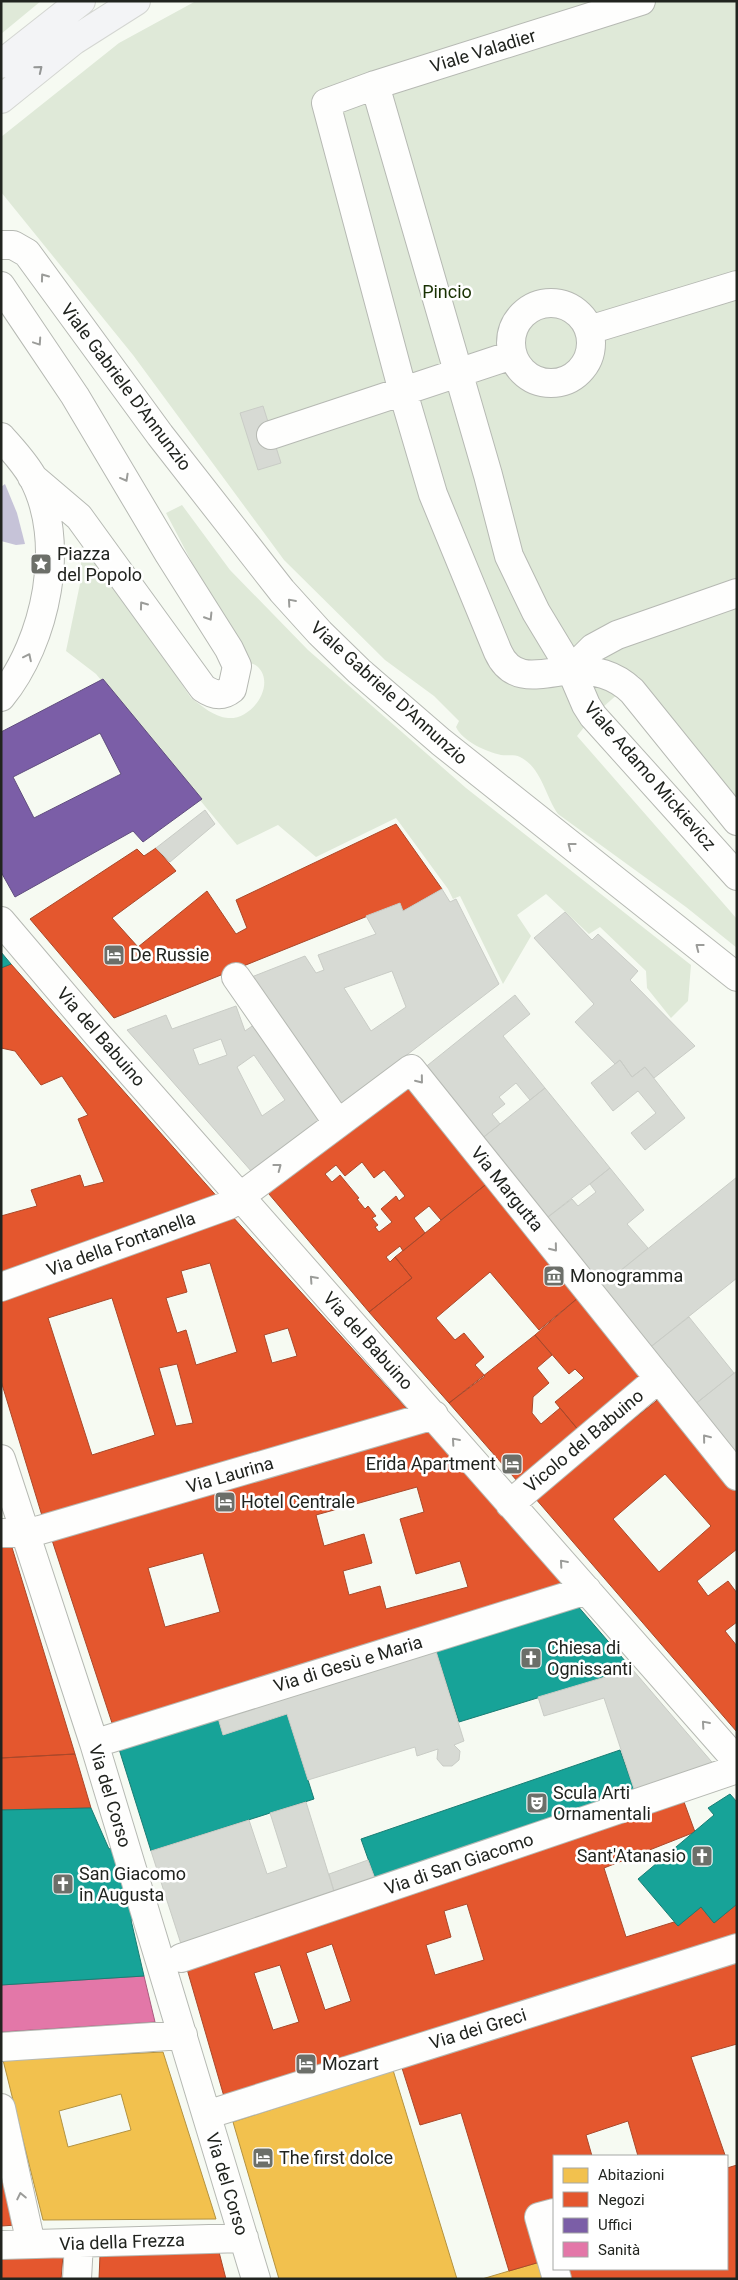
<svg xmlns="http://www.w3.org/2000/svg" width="738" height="2280" viewBox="0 0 738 2280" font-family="Roboto,sans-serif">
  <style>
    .green { fill: #dfe9d8 }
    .water { fill: #c6c3d8 }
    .homes { fill: #f2c14e; stroke: #b39240; fill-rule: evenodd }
    .shops { fill: #e4572e; stroke: #aa482a; fill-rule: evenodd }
    .offices { fill: #7b5ea7; stroke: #604d7e; fill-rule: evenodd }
    .health { fill: #e377a8; stroke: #a95e7f }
    .public { fill: #17a398; stroke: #1a7d74 }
    .building { fill: #d7dad4; stroke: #c9ccc6; fill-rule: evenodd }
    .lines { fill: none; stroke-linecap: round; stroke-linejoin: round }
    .minor-casing { stroke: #b6b9b3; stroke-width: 30 }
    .major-casing { stroke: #d4d6d2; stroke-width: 30 }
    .minor { stroke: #fefefd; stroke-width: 28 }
    .major { stroke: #f3f4f6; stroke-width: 28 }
    .oneway { stroke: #949695 }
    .oneway2 { stroke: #9b9c99 }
    .labels { text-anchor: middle; stroke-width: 5; stroke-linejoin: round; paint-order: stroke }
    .street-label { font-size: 18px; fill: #21241f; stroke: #fff }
    .park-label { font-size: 18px; fill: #193103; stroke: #fff }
    .poi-label { font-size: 18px; fill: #21241f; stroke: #fff; text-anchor: start }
  </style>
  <rect width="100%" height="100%" fill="#f6faf2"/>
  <path class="green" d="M1 1H41L1 34Z
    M196 1H737V800L686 742 638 676 593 716 577 736 737 919V948L686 907 558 814C545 796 542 768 520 757 514 754 507 756 501 755 487 752 462 741 456 727L459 721 434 696 385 660 284 560 133 355 1 192V137L119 43Z
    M182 505 230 570 308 650 466 788 691 965 688 1001 671 1018 647 988 646 971 600 927 589 934 546 894 517 915 531 936 503 984 460 896 453 899 448 889 396 818 316 857 278 825 237 845 96 674 66 651 81 579V548L89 544 191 698C202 706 214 717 228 718 252 720 276 685 258 667 254 663 249 663 244 662L166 513Z"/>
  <path class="water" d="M5 484 17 513 25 544 16 545 1 541V487Z"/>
  <path class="homes" d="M163 2052 216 2219 43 2220 3 2060ZM121 2094 131 2130 68 2147 59 2111Z
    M393 2070 457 2279H279L233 2122Z
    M540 2262 545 2279H482L509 2271Z"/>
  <path class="shops" d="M396 824 442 889 403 911 400 903 114 1018 30 919 137 849 144 856 156 848 176 871 112 918 138 947 207 891 236 934 247 928 236 900Z
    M11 964 220 1200 1 1279V1216L37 1206 31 1190 80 1175 84 1187 104 1182 78 1119 88 1115 62 1076 41 1085 15 1051 1 1048V968Z
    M408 1080 489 1182 441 1220 429 1206 414 1218 425 1233 403 1251 400 1246 386 1257 390 1262 395 1257 412 1278 369 1312 263 1187ZM362 1162 374 1178 384 1170 405 1196 399 1201 396 1196 381 1209 392 1222 379 1232 375 1227 378 1225 372 1218 376 1216 368 1206 365 1209 357 1199 359 1198 340 1175 332 1182 325 1174 336 1165 345 1176Z
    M489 1182 579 1297 539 1330 490 1272 436 1318 455 1340 464 1333 484 1357 475 1365 485 1376 449 1403 369 1312 412 1278 395 1257Z
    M231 1215 408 1410 43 1519 1 1381V1298ZM210 1263 237 1352 196 1365 186 1330 177 1333 166 1298 187 1292 181 1271ZM112 1298 155 1435 92 1455 48 1318ZM288 1328 297 1356 272 1363 264 1335ZM177 1364 193 1423 176 1426 159 1368Z
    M579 1297 644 1378 580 1432 555 1402 584 1378 575 1369 569 1374 535 1335Z
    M535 1335 552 1355 537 1368 549 1383 533 1397 532 1413 541 1424 560 1408 580 1432 518 1482 449 1403Z
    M661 1397 737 1491V1549L697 1581 708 1596 728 1581 737 1593V1622L725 1631 737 1646V1732L535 1498ZM665 1474 711 1526 659 1572 613 1519Z
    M428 1429 564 1583 113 1726 51 1537ZM417 1487 424 1512 400 1519 416 1574 460 1561 468 1587 386 1609 380 1586 349 1595 343 1571 372 1563 364 1534 324 1546 316 1515ZM203 1553 220 1612 165 1627 148 1568Z
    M1 1541H10L75 1754 1 1758Z
    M75 1754 91 1808 1 1810V1758Z
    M684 1802 695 1832 604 1868 626 1937 674 1922 678 1926 701 1907 714 1923 737 1904V1936L225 2100 187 1969ZM467 1904 484 1960 435 1975 426 1945 451 1937 444 1911ZM332 1944 351 2001 325 2010 306 1953ZM280 1965 299 2022 273 2030 254 1973Z
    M737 1962V2044L691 2057 725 2155 638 2156 628 2121 586 2135 592 2156H554V2203L526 2213 540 2262 509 2271 461 2113 420 2125 402 2068Z
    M1 2156 17 2225 1 2226Z
    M737 2165V2279H571L568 2269H727V2168Z
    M219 2252 226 2279H99L100 2255Z
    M63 2256 61 2279H1V2257Z"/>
  <path class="offices" d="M103 679 202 799 143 842 133 831 15 897 1 872V732ZM100 733 121 774 34 818 13 777Z"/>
  <path class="health" d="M144 1976 155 2022 1 2032V1985Z"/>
  <path class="public" d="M1 952 11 964 1 968Z
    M576 1604 632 1669 459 1722 435 1648Z
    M287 1714 314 1799 151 1851 119 1749 218 1718 223 1735Z
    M620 1750 636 1795 377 1884 361 1839Z
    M730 1794 737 1802V1904L714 1923 701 1907 678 1926 638 1879 714 1815 708 1808Z
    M91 1808 109 1849 114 1847 136 1919 131 1920 144 1976 1 1985V1810Z"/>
  <path class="building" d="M263 406 281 463 258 470 240 413Z
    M205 810 215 824 170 862 156 848Z
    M442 889 450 902 456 899 499 984 334 1111 244 980 305 956 316 973 324 970 318 955 376 934 366 916 400 903 403 911ZM392 971 406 1007 371 1031 344 988Z
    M565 912 592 940 598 934 638 971 630 980 695 1046 654 1078 645 1067 632 1077 620 1060 615 1064 575 1022 594 1004 534 938Z
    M515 995 530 1014 503 1036 545 1088 530 1100 516 1083 499 1097 505 1104 492 1114 500 1124 480 1140 423 1069Z
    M236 1006 245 1031 258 1022 326 1119 252 1172 127 1030 166 1015 172 1029ZM221 1039 227 1055 199 1065 193 1049ZM254 1055 285 1100 262 1116 237 1067Z
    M620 1060 632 1077 645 1067 685 1118 645 1150 631 1133 656 1113 638 1091 613 1111 591 1083Z
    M545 1088 610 1168 544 1220 480 1140Z
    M610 1168 644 1210 627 1224 648 1248 599 1288 544 1220 572 1199 578 1206 596 1192 590 1184Z
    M737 1177V1278L648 1349 599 1288Z
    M689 1317 734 1373 694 1405 648 1349Z
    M737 1371V1459L694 1405Z
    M435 1648 464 1741 454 1745 460 1751 459 1760 452 1766H443L437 1759 438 1749 417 1756 415 1747 308 1780 287 1714 223 1735 218 1718Z
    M632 1669 717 1768 636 1795 604 1698 544 1716 538 1697Z
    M306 1802 336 1898 182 1947 151 1851 249 1820 267 1874 287 1867 270 1813Z
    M368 1860 377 1884 336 1898 329 1874Z"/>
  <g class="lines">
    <g class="minor-casing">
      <path id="minor" d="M375 85 488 475 509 556 536 612 571 670C595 670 614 674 632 691L737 821
        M1 245H13L27 253 160 435 282 591 320 633 359 671 441 742 737 977
        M1 286 75 396 169 554 229 649 237 666 232 689C222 697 213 695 203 688L79 517 32 477
        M511 343a40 40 0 1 1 80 0a40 40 0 1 1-80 0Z
        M589 330 737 285
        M271 435 512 355
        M1 437C12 449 24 462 32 476 68 541 46 642 1 697
        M571 670C542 673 513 685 498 652L433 494 403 392 326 103 375 85 641 1
        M571 670 586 705 593 716 737 876
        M571 670 593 648 617 635 737 593
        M1 921 97 1034 737 1761
        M236 977 337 1122
        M1 1287 229 1205 411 1069 737 1476
        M1 1459 94 1743 256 2279
        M510 1504 659 1378
        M1 1533H27L40 1530 434 1415
        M109 1739 587 1590
        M181 1958 737 1769
        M1 2047 183 2035
        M1 2108 31 2244
        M219 2111 737 1948
        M554 2213 539 2217 557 2279
        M1 2245 244 2238
        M77 2279 79 2243"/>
    </g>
    <g class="major-casing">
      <path id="major" d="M1 64 81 1
        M1 99 73 41 136 1"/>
    </g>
    <use href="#minor" class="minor"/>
    <use href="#major" class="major"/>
  </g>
  <defs><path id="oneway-chevron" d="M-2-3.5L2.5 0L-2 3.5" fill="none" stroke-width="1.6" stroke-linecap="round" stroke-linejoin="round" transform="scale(1.25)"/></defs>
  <use class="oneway" href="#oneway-chevron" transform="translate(39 69) rotate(-39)"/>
  <g class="oneway2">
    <use href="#oneway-chevron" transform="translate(44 277) rotate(-126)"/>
    <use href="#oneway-chevron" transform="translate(38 342) rotate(56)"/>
    <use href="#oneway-chevron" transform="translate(125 478) rotate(61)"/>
    <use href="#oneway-chevron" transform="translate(291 602) rotate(-131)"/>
    <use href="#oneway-chevron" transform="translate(143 605) rotate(-126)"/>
    <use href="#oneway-chevron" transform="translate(209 617) rotate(58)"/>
    <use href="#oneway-chevron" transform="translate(28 657) rotate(-64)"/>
    <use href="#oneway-chevron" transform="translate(571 846) rotate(-142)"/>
    <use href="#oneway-chevron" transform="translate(699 947) rotate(-142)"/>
    <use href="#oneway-chevron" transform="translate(420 1080) rotate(51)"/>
    <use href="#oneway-chevron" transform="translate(278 1167) rotate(-37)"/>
    <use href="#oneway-chevron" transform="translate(554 1248) rotate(51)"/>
    <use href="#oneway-chevron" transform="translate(313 1279) rotate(-132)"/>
    <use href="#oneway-chevron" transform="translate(706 1438) rotate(-129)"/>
    <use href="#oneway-chevron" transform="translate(455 1441) rotate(-131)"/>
    <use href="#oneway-chevron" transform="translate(563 1563) rotate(-131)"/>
    <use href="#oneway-chevron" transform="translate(705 1724) rotate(-131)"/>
    <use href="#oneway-chevron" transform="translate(21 2196) rotate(-102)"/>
  </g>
  <defs>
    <g id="sight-square" transform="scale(1.125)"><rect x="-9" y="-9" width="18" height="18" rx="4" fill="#6c6f69" stroke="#fff"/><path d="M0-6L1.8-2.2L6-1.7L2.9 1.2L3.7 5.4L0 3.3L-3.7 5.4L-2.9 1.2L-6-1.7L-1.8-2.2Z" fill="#fff"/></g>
    <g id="hotel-square" transform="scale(1.125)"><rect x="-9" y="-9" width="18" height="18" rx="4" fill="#6c6f69" stroke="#fff"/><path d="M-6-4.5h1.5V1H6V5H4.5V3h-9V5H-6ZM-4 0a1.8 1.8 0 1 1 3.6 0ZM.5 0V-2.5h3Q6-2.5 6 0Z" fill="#fff"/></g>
    <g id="museum-square" transform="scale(1.125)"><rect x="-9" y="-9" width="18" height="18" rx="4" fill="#6c6f69" stroke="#fff"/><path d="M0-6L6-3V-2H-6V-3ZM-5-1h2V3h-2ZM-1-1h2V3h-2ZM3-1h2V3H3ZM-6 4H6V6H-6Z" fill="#fff"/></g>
    <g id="church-square" transform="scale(1.125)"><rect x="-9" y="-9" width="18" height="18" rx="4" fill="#6c6f69" stroke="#fff"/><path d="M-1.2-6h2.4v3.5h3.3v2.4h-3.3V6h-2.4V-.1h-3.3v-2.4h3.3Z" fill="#fff"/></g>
    <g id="theatre-square" transform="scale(1.125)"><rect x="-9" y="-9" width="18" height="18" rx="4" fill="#6c6f69" stroke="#fff"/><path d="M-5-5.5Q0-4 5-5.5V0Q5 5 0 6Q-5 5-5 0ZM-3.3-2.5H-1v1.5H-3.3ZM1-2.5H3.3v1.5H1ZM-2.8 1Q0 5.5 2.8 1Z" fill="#fff"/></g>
  </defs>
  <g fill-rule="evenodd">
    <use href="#sight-square" x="41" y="564"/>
    <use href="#hotel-square" x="114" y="955"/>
    <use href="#museum-square" x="554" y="1276"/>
    <use href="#hotel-square" x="512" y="1464"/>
    <use href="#hotel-square" x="225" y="1502"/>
    <use href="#church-square" x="531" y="1658"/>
    <use href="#theatre-square" x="537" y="1803"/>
    <use href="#church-square" x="702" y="1856"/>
    <use href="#church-square" x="63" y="1884"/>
    <use href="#hotel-square" x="306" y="2064"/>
    <use href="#hotel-square" x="263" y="2158"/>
  </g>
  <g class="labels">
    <g class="street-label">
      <text transform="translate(483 51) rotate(-17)" y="6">Viale Valadier</text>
      <text transform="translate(126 387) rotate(53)" y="6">Viale Gabriele D'Annunzio</text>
      <text transform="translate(389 693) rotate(42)" y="6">Viale Gabriele D'Annunzio</text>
      <text transform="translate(650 776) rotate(49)" y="6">Viale Adamo Mickievicz</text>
      <text transform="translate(101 1037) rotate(49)" y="6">Via del Babuino</text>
      <text transform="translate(507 1189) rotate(51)" y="6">Via Margutta</text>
      <text transform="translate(121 1244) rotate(-20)" y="6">Via della Fontanella</text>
      <text transform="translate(368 1341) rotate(48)" y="6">Via del Babuino</text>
      <text transform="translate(584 1441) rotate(-40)" y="6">Vicolo del Babuino</text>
      <text transform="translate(230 1475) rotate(-16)" y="6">Via Laurina</text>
      <text transform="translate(348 1664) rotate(-17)" y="6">Via di Gesù e Maria</text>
      <text transform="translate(110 1796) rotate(73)" y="6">Via del Corso</text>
      <text transform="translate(459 1864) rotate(-19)" y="6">Via di San Giacomo</text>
      <text transform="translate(478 2029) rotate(-17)" y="6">Via dei Greci</text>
      <text transform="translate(227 2184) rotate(73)" y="6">Via del Corso</text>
      <text transform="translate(122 2242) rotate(-2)" y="6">Via della Frezza</text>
    </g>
    <g class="park-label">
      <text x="447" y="298">Pincio</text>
    </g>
    <g class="poi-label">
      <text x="57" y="560">Piazza<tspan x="57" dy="21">del Popolo</tspan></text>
      <text x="130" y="961">De Russie</text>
      <text x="570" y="1282">Monogramma</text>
      <text x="496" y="1470" text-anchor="end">Erida Apartment</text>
      <text x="241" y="1508">Hotel Centrale</text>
      <text x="547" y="1654">Chiesa di<tspan x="547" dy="21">Ognissanti</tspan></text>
      <text x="553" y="1799">Scula Arti<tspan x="553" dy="21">Ornamentali</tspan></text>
      <text x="686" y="1862" text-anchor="end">Sant'Atanasio</text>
      <text x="79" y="1880">San Giacomo<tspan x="79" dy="21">in Augusta</tspan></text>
      <text x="322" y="2070">Mozart</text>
      <text x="279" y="2164">The first dolce</text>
    </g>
  </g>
  <rect width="738" height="2280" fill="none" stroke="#21241f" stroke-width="5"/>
  <rect x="553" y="2155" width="175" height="115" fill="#ffffff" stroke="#a6a7a5"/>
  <rect x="563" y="2168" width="25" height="15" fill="#f2c14e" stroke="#a6a7a5"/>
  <text x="598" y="2180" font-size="15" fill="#21241f">Abitazioni</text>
  <rect x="563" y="2192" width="25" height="15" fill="#e4572e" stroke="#a6a7a5"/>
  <text x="598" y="2205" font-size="15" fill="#21241f">Negozi</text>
  <rect x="563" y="2218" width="25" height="15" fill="#7b5ea7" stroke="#a6a7a5"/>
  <text x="598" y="2230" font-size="15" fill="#21241f">Uffici</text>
  <rect x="563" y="2242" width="25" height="15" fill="#e377a8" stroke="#a6a7a5"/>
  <text x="598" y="2255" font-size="15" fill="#21241f">Sanità</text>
</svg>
